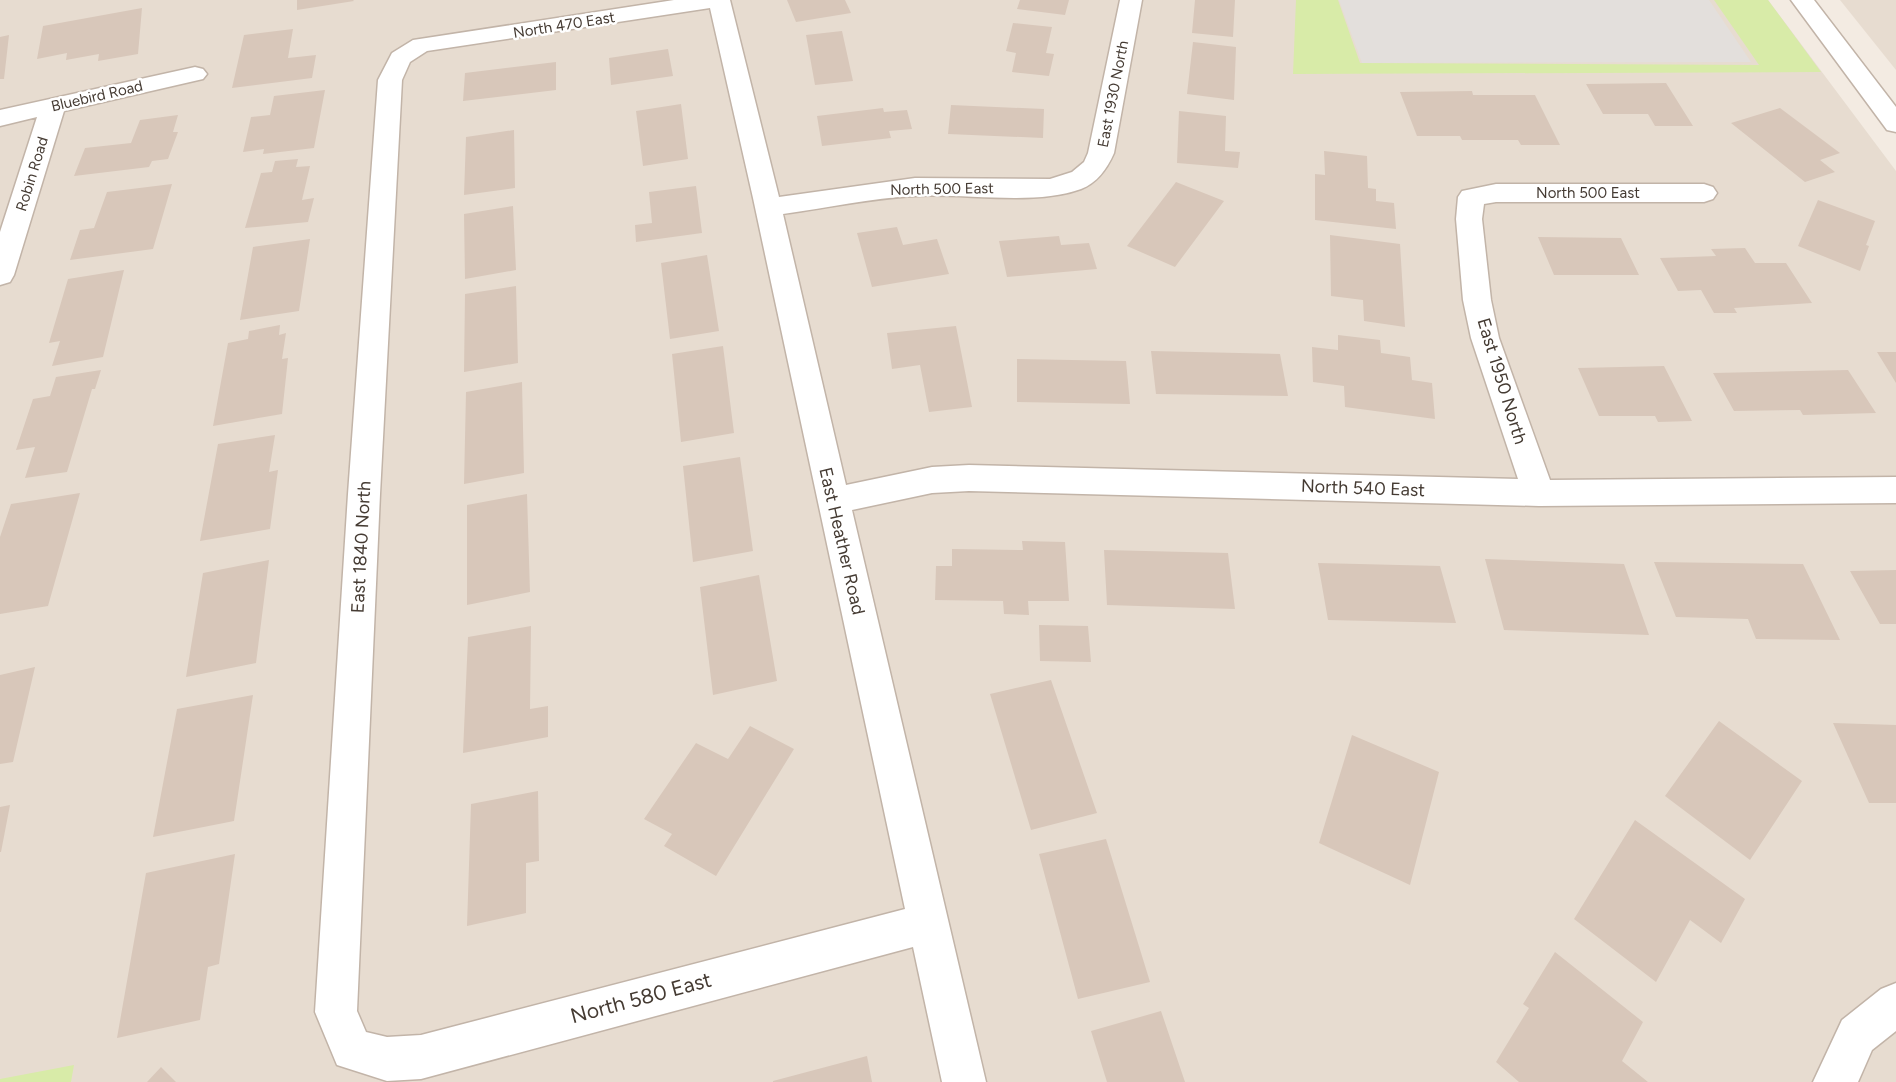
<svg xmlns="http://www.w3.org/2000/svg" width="1896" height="1082" viewBox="0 0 1896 1082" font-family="Figtree,sans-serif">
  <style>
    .residential { fill: #e7dcd0 }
    .green { fill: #d8eba8 }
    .parking { fill: #e3dfdc }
    .building { fill: #d8c7ba }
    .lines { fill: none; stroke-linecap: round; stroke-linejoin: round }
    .minor-casing { stroke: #c2b4a8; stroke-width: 3 }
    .minor { fill: #fff; fill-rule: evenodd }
    .labels { text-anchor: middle; stroke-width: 5; stroke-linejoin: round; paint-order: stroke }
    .far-street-label { font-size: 15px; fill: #453b33; stroke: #fff }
    .street-label { font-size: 18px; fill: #453b33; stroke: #fff }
    .near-street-label { font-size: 21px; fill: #453b33; stroke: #fff }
  </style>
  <rect width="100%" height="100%" fill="#f3ebe2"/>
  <path class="residential" d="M0 0H1768L1896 171V1082H0Z
    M1840 0H1896V70Z"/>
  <path class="green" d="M1296 0H1338L1360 63 1759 65 1714 0H1768L1821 72 1293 74Z
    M74 1065 71 1082H0V1079Z"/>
  <path class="parking" d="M1339 0H1709L1751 62 1362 63Z"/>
  <path class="building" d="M297 0H353L354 1 297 10Z
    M787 0H845L851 13 796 22Z
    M1020 0H1069L1065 15 1017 9Z
    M1195 0H1235L1233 37 1192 33Z
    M142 8 138 54 98 61 99 54 66 60 67 53 37 59 43 26Z
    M1013 23 1052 27 1046 53 1054 54 1049 76 1012 72 1016 53 1006 51Z
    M293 29 288 58 316 55 312 78 232 88 244 35Z
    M842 31 853 81 815 85 806 35Z
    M9 35 4 79H0V37Z
    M1193 42 1236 47 1234 100 1187 94Z
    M668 49 673 76 611 85 609 58Z
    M556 62V90L463 101 465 73Z
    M1666 83 1693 126H1655L1648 114H1603L1586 84Z
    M325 90 314 148 263 154 264 149 243 152 251 117 270 115 274 96Z
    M1472 91 1473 95H1535L1560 145H1521L1518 140H1462L1460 136H1417L1400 92Z
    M681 104 688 159 643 166 636 111Z
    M951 105 1044 109 1043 138 948 134Z
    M883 108 884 112 907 110 912 129 889 131 891 138 822 146 817 116Z
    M1780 108 1840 153 1820 160 1835 172 1805 182 1731 123Z
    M1179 111 1226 116 1225 151 1240 152 1238 168 1177 163Z
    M178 115 173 132H178L168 159 152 161 149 167 74 176 85 148 131 143 140 120Z
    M514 130 515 188 464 195 466 137Z
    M1324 151 1367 156 1368 188 1376 189V201L1394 203 1396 229 1315 220V174L1325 175Z
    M298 159 296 167 310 166 302 200 314 198 308 222 245 228 261 173 272 172 275 161Z
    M1176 182 1224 201 1175 267 1127 246Z
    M172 184 153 249 70 260 80 230 94 228 107 192Z
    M696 186 702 233 636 242 635 225 652 223 649 192Z
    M1818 200 1875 221 1866 245 1869 246 1860 271 1798 246Z
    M513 206 516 270 465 279 464 214Z
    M897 227 903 245 937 239 949 274 872 287 857 233Z
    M1330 235 1400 244 1405 327 1364 321 1363 300 1331 296Z
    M1059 236 1061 245 1089 243 1097 269 1007 277 999 241Z
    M1538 237 1621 238 1639 275H1554Z
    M310 239 299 311 240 320 253 247Z
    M1745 248 1755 263H1786L1812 303 1734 308 1737 313H1714L1701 290 1678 291 1660 258 1716 256 1711 249Z
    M707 255 719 331 670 339 661 263Z
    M124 270 103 357 52 366 60 341 49 343 68 279Z
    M516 286 518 363 464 372 465 294Z
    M280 325 279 335 286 333 282 359 288 358 282 414 213 426 228 343 248 339 249 331Z
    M956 326 972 407 929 412 920 365 892 369 887 333Z
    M1338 335 1380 340 1381 353 1410 357 1412 380 1432 383 1435 419 1345 407 1344 386 1313 382 1312 347 1338 350Z
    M723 346 734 433 681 442 672 354Z
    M1151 351 1280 354 1288 396 1156 394Z
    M1877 352H1896V383Z
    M1017 359 1126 361 1130 404 1017 402Z
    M1664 366 1692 421 1658 422 1655 416H1599L1578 368Z
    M101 370 95 389H92L67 472 25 478 35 447 16 450 33 399 50 396 56 377Z
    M1848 370 1876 413 1803 415 1800 410 1734 411 1713 373Z
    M522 382 524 473 464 484 466 392Z
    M275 435 269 472 278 470 270 529 200 541 218 444Z
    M740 457 753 551 693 562 683 466Z
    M80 493 48 606 0 614V537L11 504Z
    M527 494 530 592 467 605V505Z
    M1022 541 1065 542 1069 601H1028L1029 615 1004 614 1003 601 935 600 936 566H952V549L1023 550Z
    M1104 550 1228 553 1235 609 1107 605Z
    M1485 559 1624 564 1649 635 1504 630Z
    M269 560 256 663 186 677 203 573Z
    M1654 562 1803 564 1840 640 1756 639 1748 619 1676 617Z
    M1318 563 1440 566 1456 623 1328 620Z
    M1896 570V624H1880L1850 571Z
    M759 575 777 681 713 695 700 587Z
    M1039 625 1088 626 1091 662 1040 661Z
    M531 626 530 709 548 706V737L463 753 468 637Z
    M35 667 13 762 0 764V675Z
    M1051 680 1097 813 1031 830 990 694Z
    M253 695 234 821 153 837 177 709Z
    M1719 721 1802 781 1750 860 1665 796Z
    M1833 723 1896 725V803H1869Z
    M750 726 794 749 716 876 664 846 672 834 644 819 696 743 728 759Z
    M1352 735 1439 772 1410 885 1319 843Z
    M538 791 539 861 526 863V913L467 926 471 804Z
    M10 805 1 852H0V807Z
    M1635 820 1745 899 1721 943 1690 920 1656 982 1574 919Z
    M1106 839 1150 982 1078 999 1039 854Z
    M235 854 219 964 208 967 200 1020 117 1038 146 873Z
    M1555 952 1643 1022 1622 1061 1648 1082H1519L1496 1062 1529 1008 1523 1004Z
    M1161 1011 1185 1082H1107L1091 1031Z
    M867 1056 872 1082H773V1081Z
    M161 1067 176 1082H147Z"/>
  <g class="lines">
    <g class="minor-casing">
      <path id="minor" d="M674 0H730L779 197 915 178 1050 179 1072 172 1084 162 1088 153 1120 0H1142L1114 153C1107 169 1097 183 1081 189 1036 206 964 193 915 196 871 198 827 208 783 214L846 485 932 467 969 465 1518 479 1471 338 1463 300 1456 219 1458 197 1462 191 1496 184H1704L1713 187 1717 193 1713 199 1704 202H1496L1484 204 1482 219 1491 300 1499 338 1550 480 1896 477V503L1539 506 969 491 932 493 852 510 986 1082H942L913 947 421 1079 387 1081 337 1065 315 1012 348 494 378 80 392 53 413 40ZM710 8 753 198 905 909 421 1035 387 1037 366 1032 357 1011 380 494 402 80 410 62 427 51Z
        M1791 0H1814L1896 107V132L1887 130Z
        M195 67 203 69 207 74 203 79 64 111 14 275 10 282 0 285V232L37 117 0 126V110Z
        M1896 983V1031L1872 1050 1858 1082H1813L1842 1020 1881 989Z"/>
    </g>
    <use href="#minor" class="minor"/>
  </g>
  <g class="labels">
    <g class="far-street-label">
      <text transform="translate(564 25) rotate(-9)" y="5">North 470 East</text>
      <text transform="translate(1113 94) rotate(-79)" y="5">East 1930 North</text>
      <text transform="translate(97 96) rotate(-13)" y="5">Bluebird Road</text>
      <text transform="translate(32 174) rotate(-73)" y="5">Robin Road</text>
      <text transform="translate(942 189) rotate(-1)" y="5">North 500 East</text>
      <text x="1588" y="198">North 500 East</text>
    </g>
    <g class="street-label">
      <text transform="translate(1502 381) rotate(73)" y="6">East 1950 North</text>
      <text transform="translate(1363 488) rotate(2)" y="6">North 540 East</text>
      <text transform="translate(842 541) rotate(77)" y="6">East Heather Road</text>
      <text transform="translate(361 547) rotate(-87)" y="6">East 1840 North</text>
    </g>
    <g class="near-street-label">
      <text transform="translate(641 998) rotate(-15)" y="7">North 580 East</text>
    </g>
  </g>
</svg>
